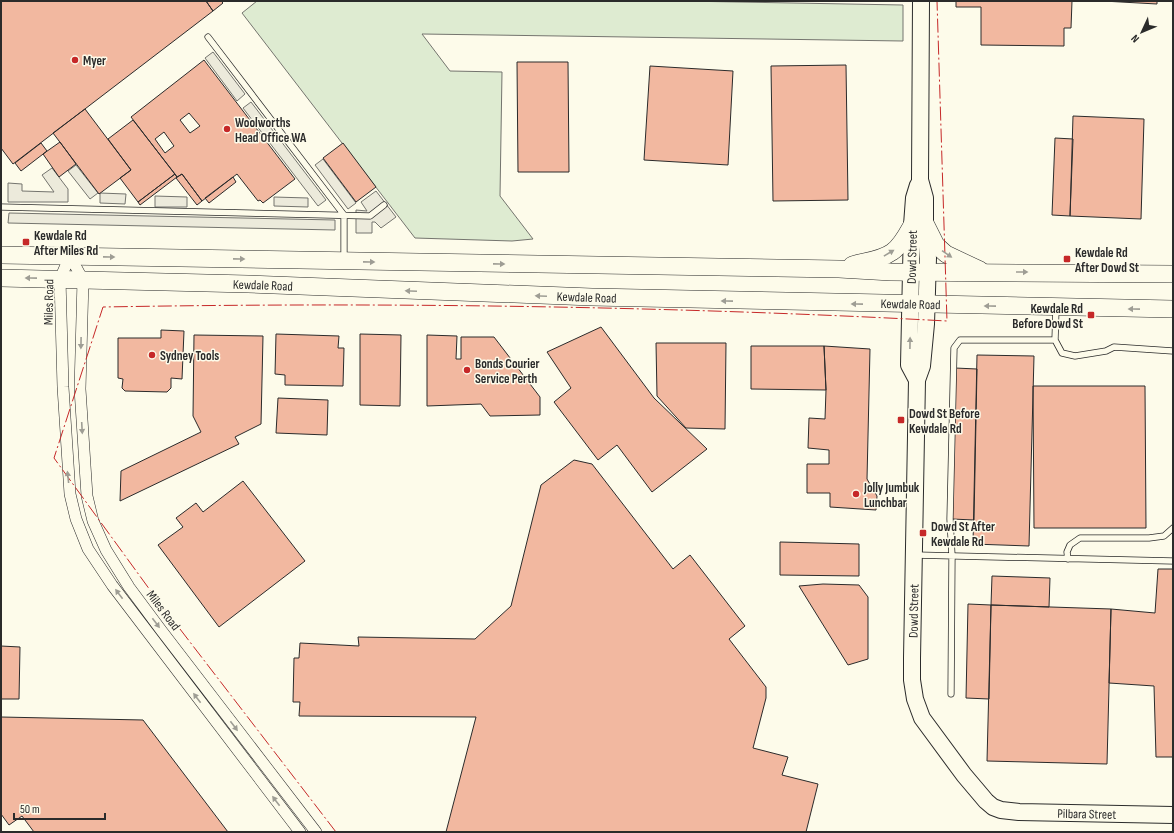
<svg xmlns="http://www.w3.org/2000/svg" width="1174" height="833" viewBox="0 0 1174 833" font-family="'Sofia Sans Condensed',sans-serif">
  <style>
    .green { fill: #deebd1; stroke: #74746e }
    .parking { fill: #eceadb; stroke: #74746e }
    .building { fill: #f2b8a0; stroke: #2b2b2b; fill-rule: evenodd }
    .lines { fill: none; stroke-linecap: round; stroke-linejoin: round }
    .lane-casing { stroke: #2b2b2b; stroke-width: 7 }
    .street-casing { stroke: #2b2b2b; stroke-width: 12 }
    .secondary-casing { stroke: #2b2b2b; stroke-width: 18 }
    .primary-casing { stroke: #2b2b2b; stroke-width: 18 }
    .lane { stroke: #fdfbea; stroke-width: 5.5 }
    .street { stroke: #fdfbea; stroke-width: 11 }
    .secondary { stroke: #fdfbea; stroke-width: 16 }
    .primary { stroke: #fdfbea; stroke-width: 17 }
    .power { stroke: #c62828; stroke-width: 1; stroke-dasharray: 14 3 2 3; stroke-linecap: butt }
    .oneway { fill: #9e9d94 }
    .poi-dot { fill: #c62828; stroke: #fdfbea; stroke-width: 1.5 }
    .labels { text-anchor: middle; stroke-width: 3; stroke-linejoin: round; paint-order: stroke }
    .poi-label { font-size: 13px; font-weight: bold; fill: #2b2b2b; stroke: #fdfbea; text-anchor: start }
    .street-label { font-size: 13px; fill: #2b2b2b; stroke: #fdfbea }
  </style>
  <rect width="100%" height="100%" fill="#fdfbea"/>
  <path class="green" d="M257 1H682L903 5V41L422 34 450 71 502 72 500 196 533 239 512 241 415 238 242 13Z"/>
  <path class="parking" d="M213 52 245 94 237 101 205 58Z
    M251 102 326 200 318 206 243 108Z
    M323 159 356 203 348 209 315 165Z
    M76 165 98 193 90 199 68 171Z
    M52 168 68 189V202H8V183L22 184V191L54 192 42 175Z
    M376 191 396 217 381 228 375 222H372V233H356V210L367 211 361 202Z
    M100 193 126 194 125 204 100 203Z
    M155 196 187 197V207H155Z
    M274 197 308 198V207L274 206Z
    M9 213 335 220V230L8 223Z"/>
  <path class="building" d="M1 1H206L213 11 13 164 1 148Z
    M206 1H221L223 3 213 11Z
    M956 1H1072L1071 28H1064V46L981 45V7H956Z
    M1103 1H1157V4Z
    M204 60 295 179 263 203 260 200 258 201 237 174 202 201 182 174 177 177 131 117ZM189 113 200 126 190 133 180 120ZM164 132 174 146 165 153 155 139Z
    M517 62H568L569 172H518Z
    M846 65 848 200 773 201 771 66Z
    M650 66 733 71 728 165 644 160Z
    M85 109 131 170 99 194 53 133Z
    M1073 116 1144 119 1141 219 1070 216Z
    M133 120 175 174 138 202 120 178 131 170 108 139Z
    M1055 138 1073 139 1070 216 1052 215Z
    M60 142 76 164 59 177 43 154Z
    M41 143 47 151 21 171 15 163Z
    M343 143 376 187 356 202 323 158Z
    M175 174 177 177 140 205 138 202Z
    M182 174 202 201 197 205 176 178Z
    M233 177 236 182 209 203 205 198Z
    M601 327 654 398 707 449 652 492 617 445 598 460 554 402 571 388 547 352Z
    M161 330 184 331 182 379 171 378V388L167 392 125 391 122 388 123 379 118 378V338H161Z
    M276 334 339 336 338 348H344L343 386 285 385V375L275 374Z
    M360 334 401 335 400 406 360 405Z
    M194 335 263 336 261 424 235 437 239 444 120 501 121 471 201 432 193 416Z
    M427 335 457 336 456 359H461V337H494L540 397V415L490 416 481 404 427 406Z
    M656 343H726L725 429 686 428 657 396Z
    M751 346H824L826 390 751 389Z
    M824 346 870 349 867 479 877 496 876 510 830 507V493H807V464H829V450L808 448 809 418 825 419 826 390Z
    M977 355 1034 356 1029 546 973 544Z
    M955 368 977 369 974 520 952 519Z
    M1033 386H1145L1146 528H1034Z
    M278 398 328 400 327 435 276 433Z
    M574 460 592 464 673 569 690 555 745 626 729 639 766 687V698L753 748 788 757 782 775 818 784 806 832H446L476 717 299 716 300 702H293L294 658H299L300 643 359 646 358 637 475 639 511 606 541 485Z
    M243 481 305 561 219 627 158 545 183 527 176 518 196 503 203 512Z
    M780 542 859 544V576L780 575Z
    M1158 569H1173V757H1156L1154 686 1109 683 1111 609 1155 613Z
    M992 576 1050 578 1049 607 991 605Z
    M823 584 859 585 868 597V659L848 665 799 586Z
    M968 604 991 605 989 699 966 698Z
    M991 605 1111 609 1107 764 987 761Z
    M1 646 20 647 19 699H1Z
    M1 717 143 720 228 832H34L22 816 9 825 1 814Z"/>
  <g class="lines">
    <g class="lane-casing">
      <path id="lane" d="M208 37 344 215V259
        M1 207 370 216 384 205
        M1055 340 1062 353 1075 356 1106 351 1114 347 1173 351
        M915 555 1173 561
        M1068 559 1067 552 1070 545 1080 538H1149L1164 536 1173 528
        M951 694 952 556 950 519 954 348 960 340H1055L1056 308"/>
    </g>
    <g class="street-casing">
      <path id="street" d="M70 256 83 280 80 389 87 496 93 521 106 550 129 587 161 630 316 832
        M70 256 60 279 63 387 70 494 76 519 88 549 112 585 300 832"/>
    </g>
    <g class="secondary-casing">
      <g id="secondary">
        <path id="s1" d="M921 1 920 180 925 198V223L928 258 926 324 922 366 917 380 912 658V680L915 699 922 718 964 775 986 801 993 807 1001 810 1019 812 1173 815"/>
        <path id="s2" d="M917 380 909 365 912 225 914 198 918 185"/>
      </g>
    </g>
    <g class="primary-casing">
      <g id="primary">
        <path d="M925 223 936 245 946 254 980 270"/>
        <path d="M1 255 839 269 891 272 1173 274"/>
        <path d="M852 265C865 261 881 260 892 252 901 246 907 234 912 225"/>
        <path id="s3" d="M1 278 248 284 592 297 1173 309"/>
      </g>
    </g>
    <use href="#lane" class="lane"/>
    <use href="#street" class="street"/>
    <use href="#secondary" class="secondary"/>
    <use href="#primary" class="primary"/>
    <path class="power" d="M336 832 150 590 54 458 103 307C384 302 666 306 947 321L937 1"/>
  </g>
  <defs><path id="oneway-solid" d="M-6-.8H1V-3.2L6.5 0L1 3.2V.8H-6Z"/></defs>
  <g class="oneway">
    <use href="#oneway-solid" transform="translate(889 253) rotate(-31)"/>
    <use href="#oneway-solid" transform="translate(947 254) rotate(34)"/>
    <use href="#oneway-solid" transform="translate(109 257) rotate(1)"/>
    <use href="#oneway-solid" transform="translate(239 259) rotate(1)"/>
    <use href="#oneway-solid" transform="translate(369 262) rotate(1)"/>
    <use href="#oneway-solid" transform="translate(499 264) rotate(1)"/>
    <use href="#oneway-solid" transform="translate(1022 272)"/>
    <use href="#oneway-solid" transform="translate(31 278) rotate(-179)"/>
    <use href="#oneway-solid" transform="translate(411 291) rotate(-178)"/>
    <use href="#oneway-solid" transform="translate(541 296) rotate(-178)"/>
    <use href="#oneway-solid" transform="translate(727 301) rotate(-179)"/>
    <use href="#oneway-solid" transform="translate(857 304) rotate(-179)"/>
    <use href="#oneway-solid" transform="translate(990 306) rotate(-179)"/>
    <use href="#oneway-solid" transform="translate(1134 309) rotate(-179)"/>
    <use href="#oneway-solid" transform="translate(81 343) rotate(91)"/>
    <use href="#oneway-solid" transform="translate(910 343) rotate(-89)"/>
    <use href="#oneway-solid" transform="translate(82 428) rotate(87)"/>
    <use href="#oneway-solid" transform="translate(68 477) rotate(-96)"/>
    <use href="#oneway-solid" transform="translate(119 594) rotate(-127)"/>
    <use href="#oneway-solid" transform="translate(156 623) rotate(53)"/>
    <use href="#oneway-solid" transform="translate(197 698) rotate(-127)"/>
    <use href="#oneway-solid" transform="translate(234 726) rotate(53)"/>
    <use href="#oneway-solid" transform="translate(276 801) rotate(-127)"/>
  </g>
  <g class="poi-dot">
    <circle cx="75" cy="60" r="4"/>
    <circle cx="227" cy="129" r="4"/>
    <rect x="22" y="238" width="8" height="8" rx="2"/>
    <rect x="1063" y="255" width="8" height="8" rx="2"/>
    <rect x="1087" y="311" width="8" height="8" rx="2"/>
    <circle cx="152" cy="355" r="4"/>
    <circle cx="467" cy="370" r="4"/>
    <rect x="897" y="416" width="8" height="8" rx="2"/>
    <circle cx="856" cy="494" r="4"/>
    <rect x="919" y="529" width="8" height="8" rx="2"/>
  </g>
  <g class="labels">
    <g class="poi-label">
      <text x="83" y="65">Myer</text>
      <text x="235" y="127">Woolworths<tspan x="235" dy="15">Head Office WA</tspan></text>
      <text x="34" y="240">Kewdale Rd<tspan x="34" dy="15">After Miles Rd</tspan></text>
      <text x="1075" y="257">Kewdale Rd<tspan x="1075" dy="15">After Dowd St</tspan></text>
      <text x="1083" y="313" text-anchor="end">Kewdale Rd<tspan x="1083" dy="15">Before Dowd St</tspan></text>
      <text x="160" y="360">Sydney Tools</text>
      <text x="475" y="368">Bonds Courier<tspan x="475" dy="15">Service Perth</tspan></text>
      <text x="909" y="418">Dowd St Before<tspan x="909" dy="15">Kewdale Rd</tspan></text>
      <text x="864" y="492">Jolly Jumbuk<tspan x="864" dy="15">Lunchbar</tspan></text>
      <text x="931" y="531">Dowd St After<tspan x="931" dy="15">Kewdale Rd</tspan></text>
    </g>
    <g class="street-label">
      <text dy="5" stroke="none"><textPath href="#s2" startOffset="125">Dowd Street</textPath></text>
      <text dy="5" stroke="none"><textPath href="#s3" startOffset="262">Kewdale Road</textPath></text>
      <text dy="5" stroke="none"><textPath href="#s3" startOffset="586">Kewdale Road</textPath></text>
      <text transform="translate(48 302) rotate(-89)" y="5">Miles Road</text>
      <text dy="5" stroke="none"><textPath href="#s3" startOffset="910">Kewdale Road</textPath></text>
      <text transform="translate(164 610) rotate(53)" y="5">Miles Road</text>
      <text transform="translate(913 611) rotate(-89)" y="5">Dowd Street</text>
      <text dy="5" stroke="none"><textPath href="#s1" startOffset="929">Pilbara Street</textPath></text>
    </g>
  </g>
  <rect width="1174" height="833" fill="none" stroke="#2b2b2b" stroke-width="4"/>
  <g transform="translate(1142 32) rotate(226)" stroke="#fdfbea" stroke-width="3" paint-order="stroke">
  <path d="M0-3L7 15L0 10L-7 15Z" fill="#2b2b2b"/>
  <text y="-6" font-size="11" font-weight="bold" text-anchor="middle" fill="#2b2b2b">N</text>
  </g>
  <path d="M14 813v6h91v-6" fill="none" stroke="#2b2b2b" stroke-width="2"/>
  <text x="20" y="813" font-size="12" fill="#2b2b2b" stroke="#fdfbea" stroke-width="3" paint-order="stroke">50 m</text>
</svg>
